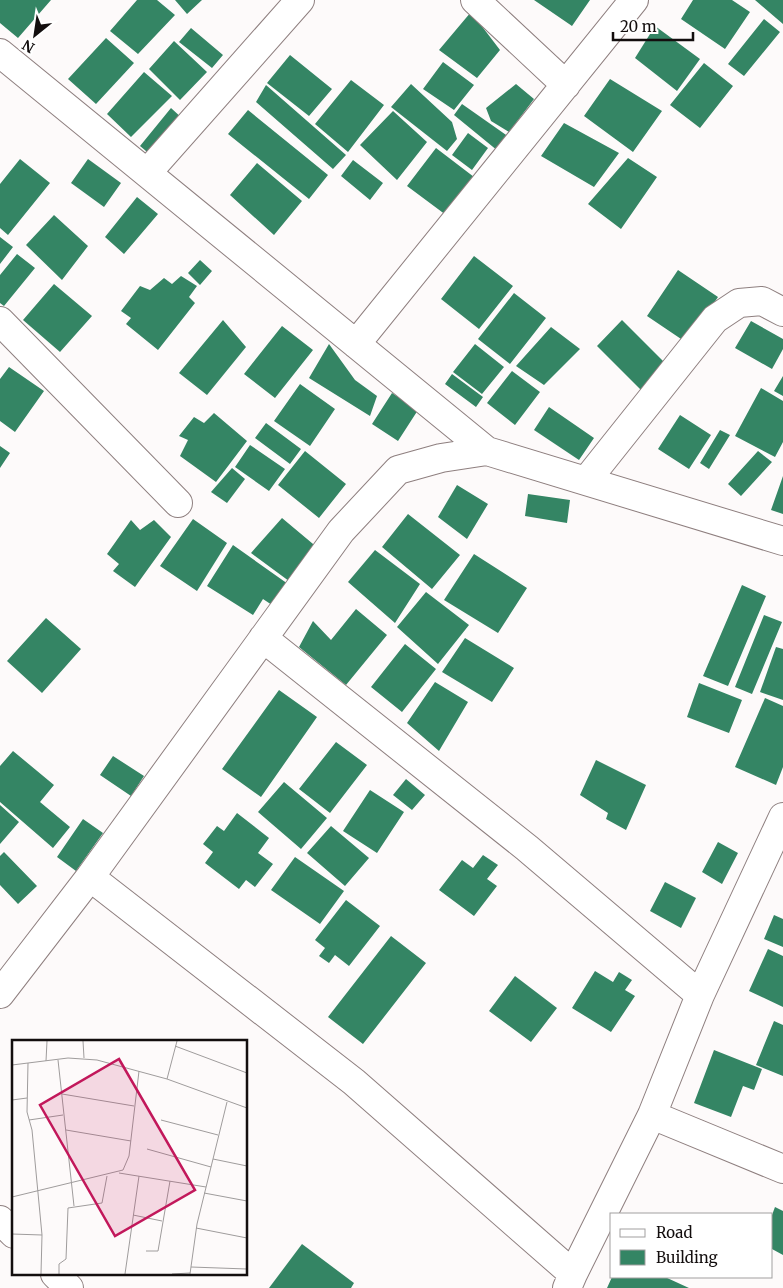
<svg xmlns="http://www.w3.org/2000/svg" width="783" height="1288" viewBox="0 0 783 1288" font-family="Merriweather,serif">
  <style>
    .building { fill: #348564 }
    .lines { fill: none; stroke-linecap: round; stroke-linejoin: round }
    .minor-casing { stroke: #8e7f7f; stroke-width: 30 }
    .minor { stroke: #fff; stroke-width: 28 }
    .inset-road { fill: none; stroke: #9f9c9c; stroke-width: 1 }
    .view { fill: #c2185b; fill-opacity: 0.15; stroke: #c2185b; stroke-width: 2.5 }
    .inset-edge { fill: none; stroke: #130e0e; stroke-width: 2.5 }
  </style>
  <rect width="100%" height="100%" fill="#fdfafa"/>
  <path class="building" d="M0 0H51L18 38 0 23Z
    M137 0H157L175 15 138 54 110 31Z
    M175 0H202L187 14Z
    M534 0H590L572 26Z
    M693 0H732L750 12 725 49 681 19Z
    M755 0H783V24Z
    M471 12 500 50 477 78 439 50Z
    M764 19 780 32 744 76 728 64Z
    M655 26 700 59 677 91 635 58Z
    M191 28 223 55 212 68 179 42Z
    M106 38 134 63 96 104 68 79Z
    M174 41 207 72 180 100 149 69Z
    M290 55 332 89 309 116 267 83Z
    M443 62 474 85 454 110 423 89Z
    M704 63 733 86 700 128 670 105Z
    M144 72 172 96 131 137 107 114Z
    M610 79 662 111 633 152 584 116Z
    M351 80 384 105 348 152 315 124Z
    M411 84 452 122 457 139 447 151 391 107Z
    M516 84 534 99 509 132 491 121 486 108Z
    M266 85 346 155 333 169 256 102Z
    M462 104 509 137 498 151 454 115Z
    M171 108 183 119 152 156 140 146Z
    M248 110 328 175 309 199 228 134Z
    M393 111 427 142 397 180 360 145Z
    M564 123 619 153 594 187 541 156Z
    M468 133 488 148 472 170 452 155Z
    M436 148 474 177 446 215 407 186Z
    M628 158 657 177 621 229 588 204Z
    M20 159 50 183 8 235 0 228V184Z
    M88 159 121 183 104 207 71 183Z
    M353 160 383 183 370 200 341 176Z
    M257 163 302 201 274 235 230 195Z
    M137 197 158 214 124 254 105 237Z
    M54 215 88 246 62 280 26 245Z
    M0 237 13 247 0 264Z
    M17 254 35 268 4 306 0 303V275Z
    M474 256 513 286 479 329 441 299Z
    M200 260 212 271 200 285 188 273Z
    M678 270 718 297 687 343 647 316Z
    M181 276 197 286 189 297 195 303 158 350 126 324 131 318 121 311 140 286 150 290 164 278 172 284Z
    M54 284 92 316 60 352 23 320Z
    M514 293 546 318 510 364 478 339Z
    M223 320 246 347 207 395 179 373Z
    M622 320 666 364 641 390 597 346Z
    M751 321 783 339V349L772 369 735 348Z
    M282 326 313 350 275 398 244 374Z
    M551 327 580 349 544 385 516 366Z
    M329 344 355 380 377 396 370 416 309 378Z
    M475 344 504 367 482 394 453 372Z
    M9 367 44 391 15 432 0 421V379Z
    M512 371 540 392 515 425 487 403Z
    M452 374 483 397 476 407 445 384Z
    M783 376V396L774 391Z
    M300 384 335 409 310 446 274 421Z
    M761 388 783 401V442L775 457 735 436Z
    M392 393 418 410 398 441 372 424Z
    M549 407 594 438 579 460 534 430Z
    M214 413 247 441 216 482 180 456 188 440 179 436 194 417 204 423Z
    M680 415 711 435 689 469 658 449Z
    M266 423 301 449 290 464 255 438Z
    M720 430 730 435 709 469 700 463Z
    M250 445 285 469 269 491 235 467Z
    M0 446 10 453 0 468Z
    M305 451 346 484 319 518 278 485Z
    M758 451 772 462 741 496 728 484Z
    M232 468 245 479 227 503 211 492Z
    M783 476V514L771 510Z
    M457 485 488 504 467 539 438 517Z
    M528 494 570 500 567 523 525 516Z
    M408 514 460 555 432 589 382 547Z
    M282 518 319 549 293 584 251 553Z
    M193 519 227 543 197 591 160 566Z
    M131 520 140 530 154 520 171 537 135 587 113 571 119 564 107 554Z
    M233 545 288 584 272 605 263 599 253 615 207 586Z
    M375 550 420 584 395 623 348 582Z
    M474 554 527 588 498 633 444 600Z
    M742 585 766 596 728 686 703 676Z
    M426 592 469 625 438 664 397 627Z
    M356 609 387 635 346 685 299 647 313 621 331 640Z
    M764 615 782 622 752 694 735 687Z
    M46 618 81 649 42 693 7 661Z
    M465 638 514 668 492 702 442 672Z
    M405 644 436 669 402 712 371 687Z
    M776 647 783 649V700L760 692Z
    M435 682 468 702 439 751 407 723Z
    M699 683 742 700 729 733 687 717Z
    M279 690 317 717 261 797 222 769Z
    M765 698 783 706V767L776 785 735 767Z
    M336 742 367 765 330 813 299 789Z
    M13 751 54 785 40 802 70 827 53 848 0 802V766Z
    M113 756 144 776 131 796 100 775Z
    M596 760 646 785 626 830 606 819 608 813 580 795Z
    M406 779 425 795 412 810 393 795Z
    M284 782 327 818 301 849 258 812Z
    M370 790 404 812 377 853 343 831Z
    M0 805 19 822 0 844Z
    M237 813 269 838 258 853 273 864 255 887 246 880 239 889 205 863 213 852 203 844 217 826 224 831Z
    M83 819 103 833 76 871 57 857Z
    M331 826 369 858 345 886 307 853Z
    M718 842 738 853 722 884 702 872Z
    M4 852 37 886 18 904 0 885V856Z
    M483 855 498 865 487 879 497 886 474 916 439 890 462 860 473 868Z
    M295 857 344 891 320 924 271 890Z
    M665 882 696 898 681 928 650 911Z
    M346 900 380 926 349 966 335 955 329 963 319 956 325 948 315 940Z
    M774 915 783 919V947L764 939Z
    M391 936 426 963 363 1044 328 1017Z
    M768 949 783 956V1007L749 991Z
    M595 971 613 982 619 972 632 980 625 990 635 996 611 1032 572 1008Z
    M515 976 557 1008 531 1042 489 1011Z
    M774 1021 783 1025V1076L756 1065Z
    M714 1050 762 1069 754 1090 743 1086 731 1117 694 1103Z
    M775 1207 783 1211V1255L772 1249V1215Z
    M302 1244 354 1283 351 1288H269Z
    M612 1277H665L689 1288H607Z"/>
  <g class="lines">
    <g class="minor-casing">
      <path id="minor" d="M475 0 566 85
        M0 53 487 451
        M147 173 300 0
        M0 321 178 503
        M356 344 634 0
        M586 481 715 319 739 303 762 301 783 312
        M263 638 527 848 700 995
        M90 877 354 1082 573 1274
        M0 994 90 877 341 531 398 470 441 458 487 451 783 541
        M652 1115 783 1169
        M0 1220 14 1234
        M55 1274 69 1288
        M567 1288 573 1274 652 1115 700 995 783 817"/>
    </g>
    <use href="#minor" class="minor"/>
  </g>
  <g transform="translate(12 1040)">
    <rect width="235" height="235" fill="#fdfafa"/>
    <path class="inset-road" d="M71 1 72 18M163 6 235 33M46 20 62 166M34 21 35 1M16 23 15 72 20 90 30 195 29 234M0 25 56 18 85 20 155 39 235 68M155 39 165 1M50 54 122 66M0 60 15 58M17 80 51 75M149 80 206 95M54 90 119 101M135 109 199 127M201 119 235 126M107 133 194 147M192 153 235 161M0 157 111 130 117 116 127 31M121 175 150 181M184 188 235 198M0 194 30 195M134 211H146L158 141M179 227 235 229M47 234V224L54 219 56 168 90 163 95 136M113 234 127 136M160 234 178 233M178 234 185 184 215 62"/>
    <path class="view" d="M107 19 183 150 103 196 28 65Z"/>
    <rect width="235" height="235" class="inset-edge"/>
  </g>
  <rect x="610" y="1213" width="162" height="65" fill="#ffffff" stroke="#a19f9f"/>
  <rect x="620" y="1229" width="25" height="8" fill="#ffffff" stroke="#a19f9f"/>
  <text x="656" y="1238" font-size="15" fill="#130e0e">Road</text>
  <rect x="620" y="1250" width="25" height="15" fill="#348564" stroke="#a19f9f"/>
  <text x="656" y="1263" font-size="15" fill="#130e0e">Building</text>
  <g transform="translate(35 35) rotate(210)" stroke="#ffffff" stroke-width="4" paint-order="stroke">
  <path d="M0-4L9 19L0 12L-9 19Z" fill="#130e0e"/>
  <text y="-8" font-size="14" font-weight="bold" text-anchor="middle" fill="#130e0e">N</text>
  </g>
  <path d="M613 32v8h80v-8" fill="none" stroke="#130e0e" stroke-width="2.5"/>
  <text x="620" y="32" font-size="15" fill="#130e0e" stroke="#ffffff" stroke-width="4" paint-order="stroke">20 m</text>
</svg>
